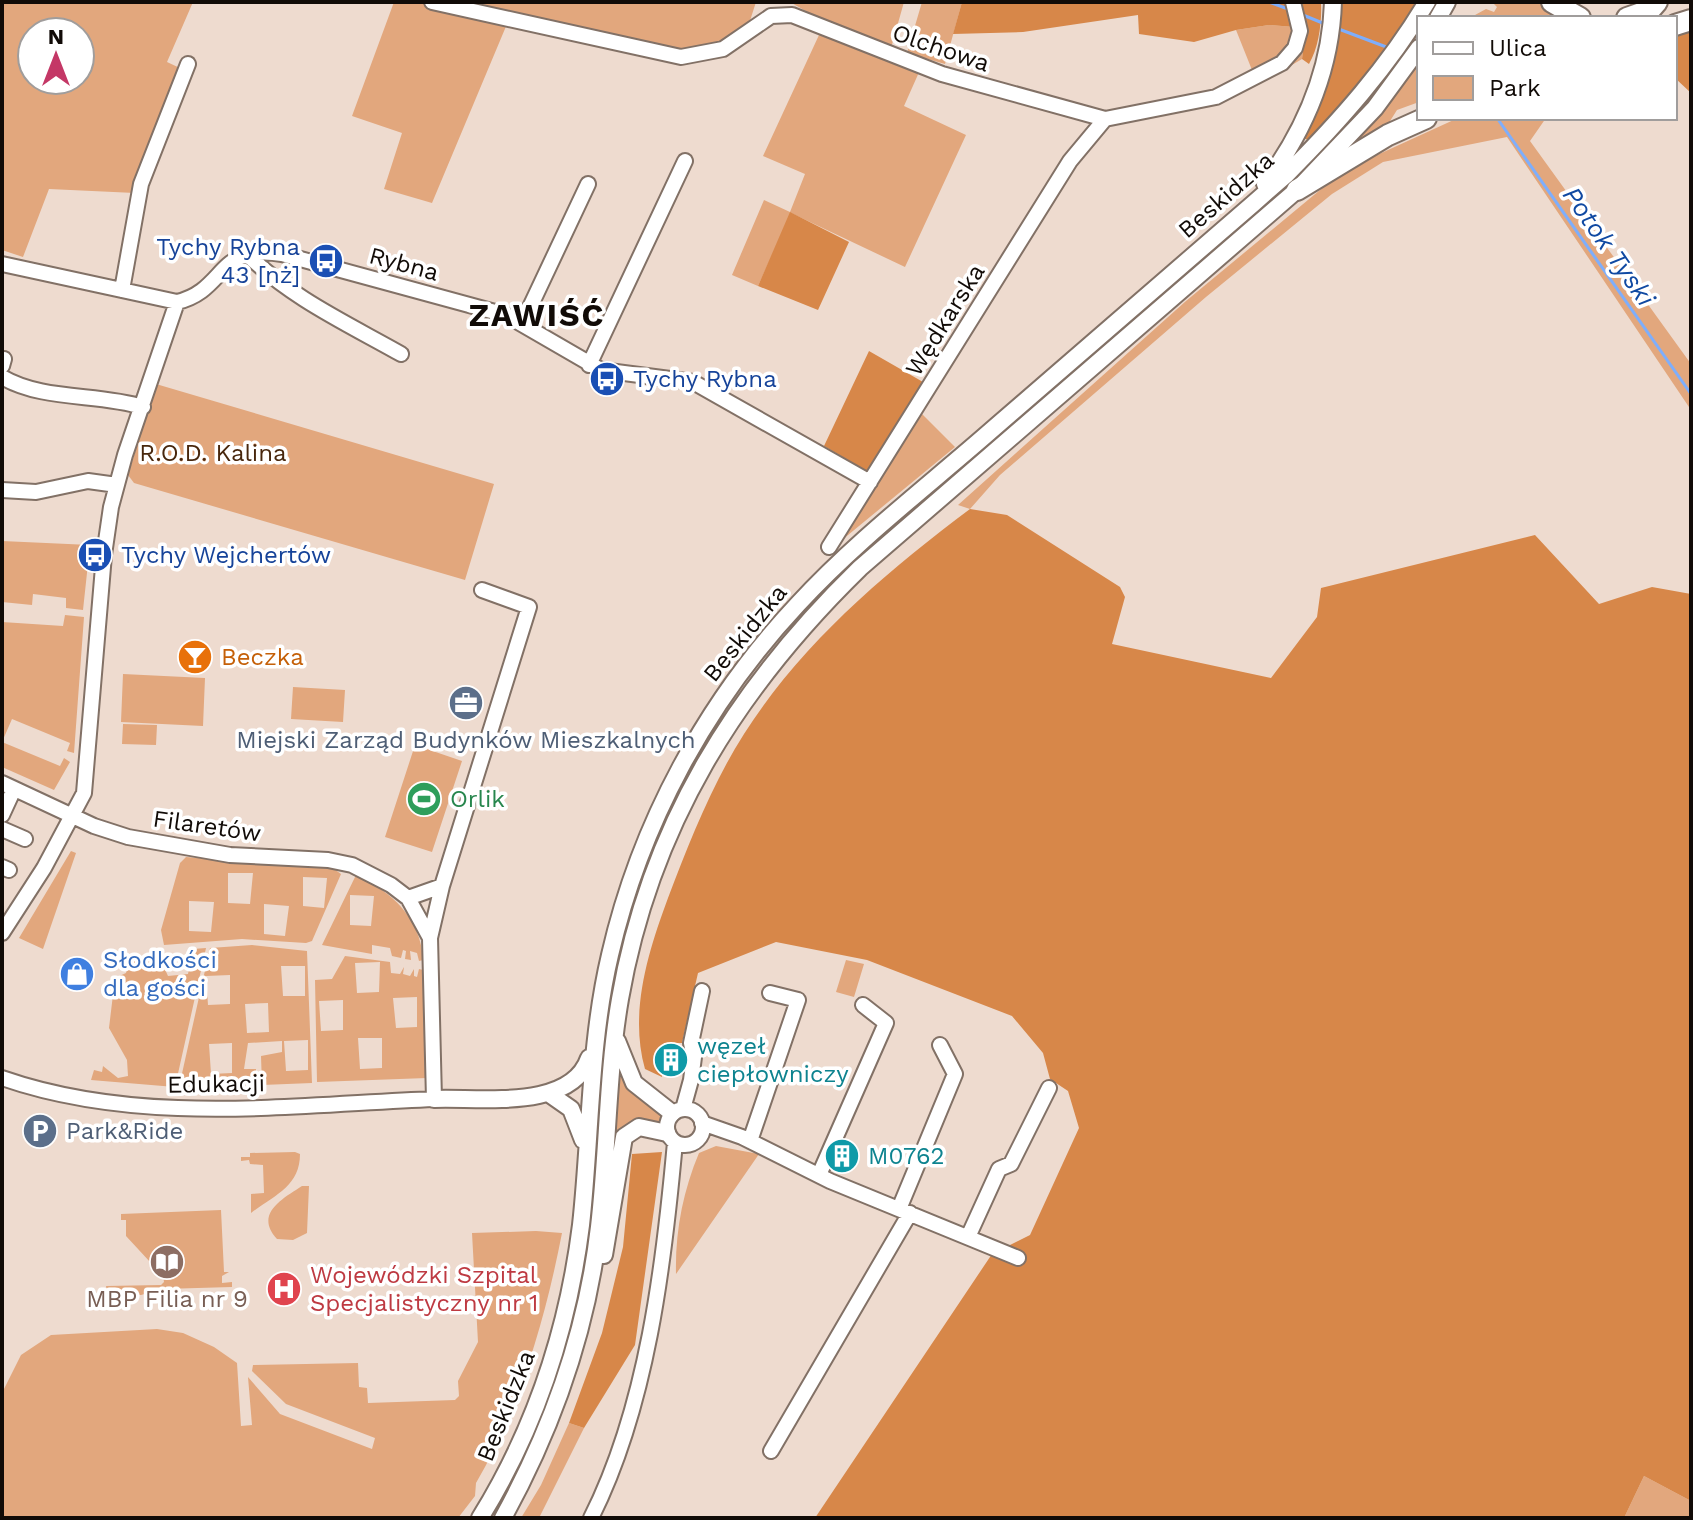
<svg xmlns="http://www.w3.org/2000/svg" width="1693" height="1520" viewBox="0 0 1693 1520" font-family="'Work Sans',sans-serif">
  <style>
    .green { fill: #e2a77d; fill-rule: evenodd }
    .forest { fill: #d78749 }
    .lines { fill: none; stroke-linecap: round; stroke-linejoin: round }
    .stream { stroke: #7eaefc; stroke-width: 3 }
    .minor-casing { stroke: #827166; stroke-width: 18 }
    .major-casing { stroke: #827166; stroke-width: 20 }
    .highway-casing { stroke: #827166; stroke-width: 24 }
    .minor { stroke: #fff; stroke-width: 14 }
    .major { stroke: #fff; stroke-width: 16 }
    .highway { stroke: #fff; stroke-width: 20 }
    .labels { text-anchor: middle; stroke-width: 7; stroke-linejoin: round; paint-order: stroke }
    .street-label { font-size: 24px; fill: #110b07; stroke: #fff }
    .transit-label { font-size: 24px; fill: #164399; stroke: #fff; text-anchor: start }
    .park-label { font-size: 24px; fill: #48270d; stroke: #fff }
    .food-label { font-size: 24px; fill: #c56008; stroke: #fff; text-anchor: start }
    .service-label { font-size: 24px; fill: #4e5e75; stroke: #fff }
    .leisure-label { font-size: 24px; fill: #27864d; stroke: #fff; text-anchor: start }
    .shop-label { font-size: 24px; fill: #366cbe; stroke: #fff; text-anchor: start }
    .culture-label { font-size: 24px; fill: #0d838f; stroke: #fff; text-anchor: start }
    .health-label { font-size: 24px; fill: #be3a42; stroke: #fff; text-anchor: start }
    .education-label { font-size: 24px; fill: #785e54; stroke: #fff }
    .water-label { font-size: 26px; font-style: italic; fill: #1049a2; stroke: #fff }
    .district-label { font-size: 32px; font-weight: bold; letter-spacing: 2px; fill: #110b07; stroke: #fff }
  </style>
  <rect width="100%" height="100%" fill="#eedbcf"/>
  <path class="green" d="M2 2H193L167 62 182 69 135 193 49 189 23 257 2 250ZM32 32H80V80H32Z
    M394 2H756L748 27 714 46 687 51 507 24 432 203 384 189 402 133 352 116Z
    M790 2H904L891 48 830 25Z
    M922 2H962L945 64 907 53Z
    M1492 2H1543L1565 18H1476L1475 15 1486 9 1494 12 1497 7Z
    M1269 25 1306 28 1302 59 1258 85 1236 30Z
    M819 35 920 70 904 106 966 135 905 267 791 213 758 286 732 275 764 200 790 212 805 174 763 156Z
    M1419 63V102L1397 110 1385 129 1351 146Z
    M1458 118H1546L1530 141 1691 364V410L1507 137 1383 162 1332 194 1206 297 1000 475 970 509 958 505 1186 301 1326 185 1353 166Z
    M156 384 494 484 465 580 134 483 128 475Z
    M922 414 955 447 842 540Z
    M2 541 90 545 83 610 66 608V598L33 594 32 605 2 602Z
    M65 615 84 617 74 753 67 751 70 743 12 719 2 742 60 766 64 758 70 762 54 790 2 767V622L63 626Z
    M123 674 205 678 203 726 121 722Z
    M293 687 345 690 343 722 291 719Z
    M123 724 157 725 156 745 122 744Z
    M415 745 462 761 432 852 385 837Z
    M71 851 76 853 43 949 19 938Z
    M186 857 334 869 341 874 312 941 306 943 242 939 164 945 161 930 180 863ZM228 873H253L250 904 228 903ZM303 877 327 878 324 908 303 906ZM189 901 214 902 211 932 189 931ZM264 904 289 906 285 936 264 934Z
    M356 875C392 892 421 918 423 960L419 961 417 953 410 951 411 960 405 959 406 951 403 950 401 958 392 956 390 948 372 945V954L322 945ZM350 895 374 896 371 926 350 925Z
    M252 945 307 951 312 1083 262 1085 261 1056 282 1052V1041L248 1043 244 1069H256V1085L179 1087 210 948ZM281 966H305V996H283ZM230 975V1004L208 1005 206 976ZM268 1003 269 1032 247 1033 245 1004ZM308 1040V1070L286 1071 284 1041ZM232 1043V1073L211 1074 209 1044Z
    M206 948 175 1087 91 1080 94 1070 102 1072 103 1066 118 1078 128 1076 127 1060 109 1028 115 978 126 973 129 962 158 954 168 976 188 974 193 949Z
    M345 956 390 962 391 973 400 974 404 967 403 974 410 976 414 969V976L417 977 419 969 423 970 427 1078 317 1082 315 980 332 979ZM380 962 379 992 357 993 355 963ZM417 997V1027L396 1028 393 998ZM343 1000V1030L321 1031 319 1001ZM358 1038H382V1068L360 1069Z
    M846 960 864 964 854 997 836 992Z
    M618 1068 665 1114 662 1125 616 1145H613Z
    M716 1146 759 1154 676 1274C675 1232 683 1191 699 1153Z
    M295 1152 300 1154C300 1186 275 1195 251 1213V1194L264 1193 263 1165 250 1164 249 1160 241 1161V1157H250V1153Z
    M302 1186H309L307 1233 293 1240 277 1239C254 1214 282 1199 302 1186Z
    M221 1210 224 1272H229L222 1276V1283L232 1282V1287L163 1289 141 1295H108L106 1286 161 1285 164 1282 163 1276 126 1236V1220H121V1214Z
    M536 1231 562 1233C546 1316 519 1410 476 1483L475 1496 458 1518H2V1393L21 1355 51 1335 157 1329 183 1333 214 1347 237 1363 241 1426 252 1425 248 1377 280 1414 372 1449 375 1438 286 1404 252 1371 253 1365 358 1363 359 1387 367 1388 368 1403 455 1400 459 1396 458 1381 478 1342 472 1233Z
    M569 1423 584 1428 539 1518H521L541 1485Z
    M1644 1476 1691 1501V1518H1624Z"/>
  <path class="forest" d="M962 2H1321C1322 22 1319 47 1309 64L1302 59 1306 28 1269 25 1236 30 1194 42 1139 34 1138 15 1023 32 953 34Z
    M1338 2H1418L1349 101 1312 141 1302 138Z
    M1691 28V93L1675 78V35Z
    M790 212 849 242 818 310 758 286Z
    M869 351 923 382 868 472 824 446Z
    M970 509 1007 515 1120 587 1125 597 1112 644 1271 678 1317 617 1321 588 1535 535 1599 604 1652 587 1691 594V1501L1644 1476 1624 1518H815L992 1254 1030 1235 1079 1128 1068 1091 1050 1079 1043 1053 1012 1016 867 960 776 942 698 973 682 1043H664L662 1077 645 1069C629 1013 648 952 668 898 689 843 712 784 744 734 802 643 885 573 970 509Z
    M662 1152 635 1345 584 1428 569 1423 602 1333 623 1247 632 1154Z"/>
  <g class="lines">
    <path class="stream" d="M1269 2 1288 9
      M1303 15 1325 24
      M1336 28 1389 48
      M1497 118 1691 394"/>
    <g class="minor-casing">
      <path id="minor" d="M432 2 681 57 723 49 771 16 792 15 942 74 1105 119 1216 97 1282 63 1295 48 1300 31 1293 2
        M246 253C289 297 348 324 401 354
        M2 264 177 302C227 290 216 243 282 254L506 315 601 370 693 382 870 482
        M122 290 141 184 188 64
        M523 322 588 184
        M589 365 685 161
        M2 366 4 359
        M2 377C43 401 98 393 143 407
        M2 490 36 492 88 481 117 485
        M829 547 1070 161 1105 119
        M2 783 94 826 128 837 230 855 328 860 352 865 391 885 408 898 430 938 434 1099C291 1105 140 1126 2 1078
        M2 815 14 789
        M2 829 25 839
        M2 867 9 870
        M408 898 442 886
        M2 933 44 868 84 793 104 555 111 507 125 455 177 302
        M430 938 442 886 529 607 482 590
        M667 1127a18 18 0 1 1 36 0a18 18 0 1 1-36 0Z
        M683 1109 691 1080 694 1057 691 1043 702 991
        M702 1123 742 1137 830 1181 1018 1258
        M750 1141 798 1000 770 993
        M819 1175 886 1023 863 1005
        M899 1209 955 1074 940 1045
        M968 1237 999 1169 1011 1164 1049 1088
        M771 1451 910 1213
        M591 1518C647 1407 664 1265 675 1142"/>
    </g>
    <g class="major-casing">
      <path id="major" d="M1438 18 1447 2
        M1265 184C1305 130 1331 70 1333 2
        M617 1041 634 1083 672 1113
        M551 1095 571 1109 583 1140
        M434 1099C481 1097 571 1111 589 1058
        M604 1255 624 1137 639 1127 667 1133
        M480 1518C535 1429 568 1329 581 1225 591 1135 589 1044 610 955 640 824 706 702 798 604 857 540 928 486 994 428 1091 344 1189 260 1286 175 1339 122 1388 67 1427 2
        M503 1518C553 1427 587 1331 599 1227 608 1151 607 1074 620 999 650 826 736 689 860 568L1297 190 1375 108 1419 48"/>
    </g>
    <g class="highway-casing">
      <path id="highway" d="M1552 2 1580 18
        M1627 18 1650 10 1657 2
        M1675 25 1691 20
        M1297 190 1388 135 1426 118"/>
    </g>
    <use href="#minor" class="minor"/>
    <use href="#major" class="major"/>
    <use href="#highway" class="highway"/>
  </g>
  <defs>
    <g id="bus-disc" transform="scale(1.8)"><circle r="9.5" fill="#1a4fb4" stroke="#fff"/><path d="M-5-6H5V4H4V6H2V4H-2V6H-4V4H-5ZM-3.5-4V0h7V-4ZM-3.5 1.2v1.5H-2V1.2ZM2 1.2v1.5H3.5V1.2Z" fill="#fff"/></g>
    <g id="bar-disc" transform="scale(1.8)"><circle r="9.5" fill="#e8710a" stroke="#fff"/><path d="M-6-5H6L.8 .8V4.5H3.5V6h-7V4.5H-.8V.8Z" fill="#fff"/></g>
    <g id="office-disc" transform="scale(1.8)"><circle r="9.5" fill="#5c6f8a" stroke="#fff"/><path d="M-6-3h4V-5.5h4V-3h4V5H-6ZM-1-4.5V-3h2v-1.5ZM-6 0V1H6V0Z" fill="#fff"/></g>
    <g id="stadium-disc" transform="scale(1.8)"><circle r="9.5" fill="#2e9e5b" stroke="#fff"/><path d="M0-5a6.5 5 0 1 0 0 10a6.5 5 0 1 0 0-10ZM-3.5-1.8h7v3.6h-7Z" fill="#fff"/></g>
    <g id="shop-disc" transform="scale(1.8)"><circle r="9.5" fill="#3f7fe0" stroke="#fff"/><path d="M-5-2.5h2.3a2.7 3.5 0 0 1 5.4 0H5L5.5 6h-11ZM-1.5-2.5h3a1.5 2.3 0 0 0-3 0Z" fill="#fff"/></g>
    <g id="building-disc" transform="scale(1.8)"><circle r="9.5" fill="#0f9aa8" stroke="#fff"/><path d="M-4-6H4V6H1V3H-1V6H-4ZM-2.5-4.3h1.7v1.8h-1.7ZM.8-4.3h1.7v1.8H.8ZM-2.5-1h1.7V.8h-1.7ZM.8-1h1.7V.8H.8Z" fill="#fff"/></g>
    <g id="parking-disc" transform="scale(1.8)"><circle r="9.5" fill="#5c6f8a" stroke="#fff"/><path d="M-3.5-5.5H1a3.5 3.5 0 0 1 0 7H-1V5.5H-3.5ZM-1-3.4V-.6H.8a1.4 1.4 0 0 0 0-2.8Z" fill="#fff"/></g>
    <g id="library-disc" transform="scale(1.8)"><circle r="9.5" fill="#8d6e63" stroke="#fff"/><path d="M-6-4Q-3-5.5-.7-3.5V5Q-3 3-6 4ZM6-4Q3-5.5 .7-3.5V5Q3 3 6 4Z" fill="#fff"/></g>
    <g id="hospital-disc" transform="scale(1.8)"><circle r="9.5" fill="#e0444e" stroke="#fff"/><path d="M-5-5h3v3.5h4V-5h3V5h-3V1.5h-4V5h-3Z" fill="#fff"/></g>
  </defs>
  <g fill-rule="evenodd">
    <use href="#bus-disc" x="326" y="261"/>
    <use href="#bus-disc" x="607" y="379"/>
    <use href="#bus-disc" x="95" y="555"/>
    <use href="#bar-disc" x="195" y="657"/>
    <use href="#office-disc" x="466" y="703"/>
    <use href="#stadium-disc" x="424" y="799"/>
    <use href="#shop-disc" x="77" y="974"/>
    <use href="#building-disc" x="671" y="1060"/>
    <use href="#parking-disc" x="40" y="1131"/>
    <use href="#building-disc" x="842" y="1156"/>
    <use href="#library-disc" x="167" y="1262"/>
    <use href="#hospital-disc" x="284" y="1289"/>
  </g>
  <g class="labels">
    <g class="street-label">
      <text transform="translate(941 48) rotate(19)" y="8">Olchowa</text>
      <text transform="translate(1226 195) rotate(-41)" y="8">Beskidzka</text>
      <text transform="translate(404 264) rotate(15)" y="8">Rybna</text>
      <text transform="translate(945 320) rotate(-58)" y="8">Wędkarska</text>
      <text transform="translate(745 633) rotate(-51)" y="8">Beskidzka</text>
      <text transform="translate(207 826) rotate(8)" y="8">Filaretów</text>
      <text transform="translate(216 1084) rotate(-1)" y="8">Edukacji</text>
      <text transform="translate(506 1406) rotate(-68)" y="8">Beskidzka</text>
    </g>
    <g class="transit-label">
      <text x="300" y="255" text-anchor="end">Tychy Rybna<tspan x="300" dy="28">43 [nż]</tspan></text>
      <text x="633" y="387">Tychy Rybna</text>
      <text x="121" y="563">Tychy Wejchertów</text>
    </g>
    <g class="park-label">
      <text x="213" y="461">R.O.D. Kalina</text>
    </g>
    <g class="food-label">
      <text x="221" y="665">Beczka</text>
    </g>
    <g class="service-label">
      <text x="466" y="748">Miejski Zarząd Budynków Mieszkalnych</text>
      <text x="66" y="1139" text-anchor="start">Park&amp;Ride</text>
    </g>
    <g class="leisure-label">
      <text x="450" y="807">Orlik</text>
    </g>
    <g class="shop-label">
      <text x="103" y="968">Słodkości<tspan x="103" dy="28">dla gości</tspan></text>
    </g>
    <g class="culture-label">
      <text x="697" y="1054">węzeł<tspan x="697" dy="28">ciepłowniczy</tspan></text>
      <text x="868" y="1164">M0762</text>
    </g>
    <g class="health-label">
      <text x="310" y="1283">Wojewódzki Szpital<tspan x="310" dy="28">Specjalistyczny nr 1</tspan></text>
    </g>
    <g class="education-label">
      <text x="167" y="1307">MBP Filia nr 9</text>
    </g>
    <g class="water-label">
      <text transform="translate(1609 246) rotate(55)" y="9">Potok Tyski</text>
    </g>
    <g class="district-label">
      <text x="537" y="326">ZAWIŚĆ</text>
    </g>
  </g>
  <rect width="1693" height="1520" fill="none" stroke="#110b07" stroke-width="8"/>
  <rect x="1417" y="16" width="260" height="104" fill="#ffffff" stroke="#a09d9c" stroke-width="2"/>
  <rect x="1433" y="42" width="40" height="12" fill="#ffffff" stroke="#a09d9c" stroke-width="2"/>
  <text x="1489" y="56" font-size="24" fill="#110b07">Ulica</text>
  <rect x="1433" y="76" width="40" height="24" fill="#e2a77d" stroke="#a09d9c" stroke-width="2"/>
  <text x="1489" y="96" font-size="24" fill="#110b07">Park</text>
  <g transform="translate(56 56)"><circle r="38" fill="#ffffff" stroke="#a09d9c" stroke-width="2"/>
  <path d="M0-6L14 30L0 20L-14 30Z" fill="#c43766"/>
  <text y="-12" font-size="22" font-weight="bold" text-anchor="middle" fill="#110b07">N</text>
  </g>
</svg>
